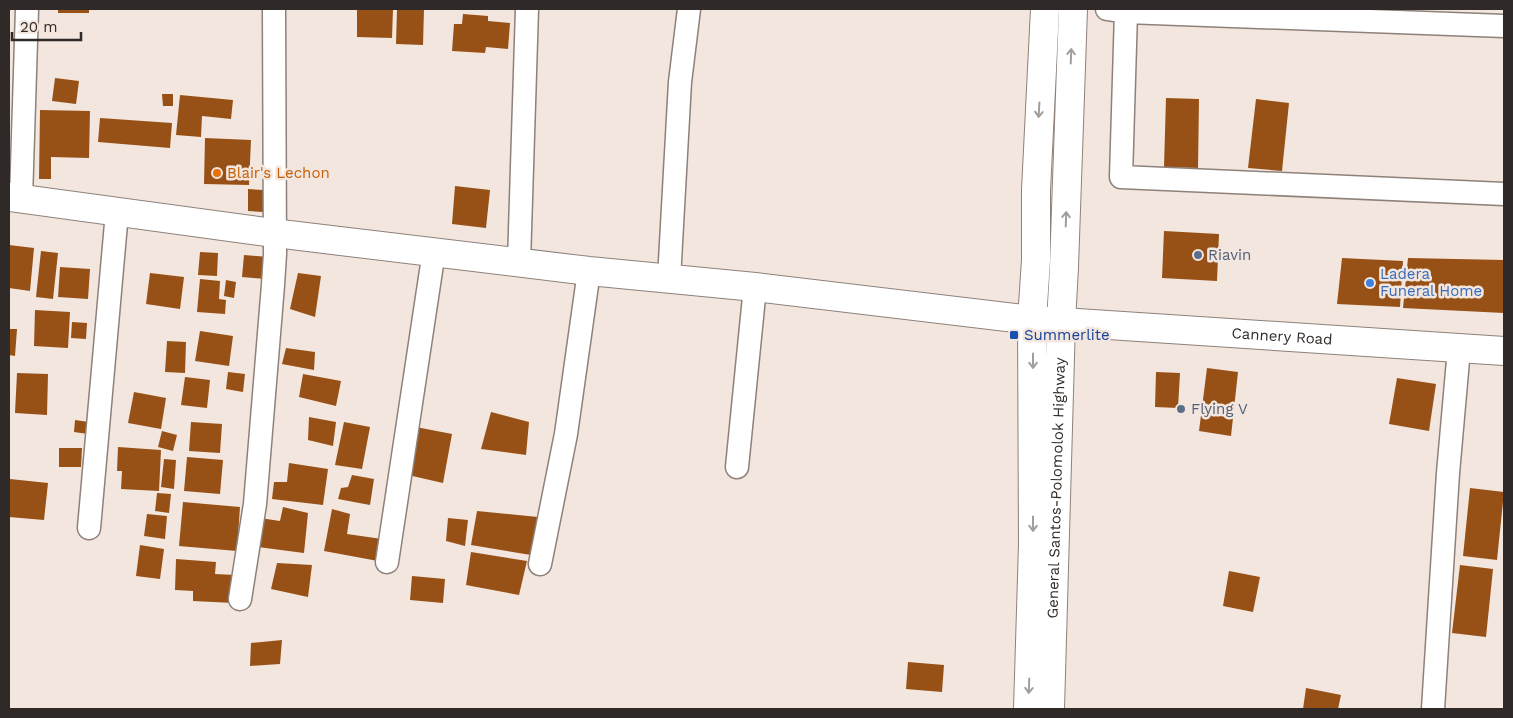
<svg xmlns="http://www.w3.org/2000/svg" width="1513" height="718" viewBox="0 0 1513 718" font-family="'Work Sans',sans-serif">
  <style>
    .building { fill: #975116 }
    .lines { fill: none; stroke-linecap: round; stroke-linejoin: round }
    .street-casing { stroke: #8d817a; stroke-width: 25 }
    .secondary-casing { stroke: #8d817a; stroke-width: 30 }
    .highway-casing { stroke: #8d817a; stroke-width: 30 }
    .street { stroke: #fff; stroke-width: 22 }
    .secondary { stroke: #fff; stroke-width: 28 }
    .highway { stroke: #fff; stroke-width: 28 }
    .oneway { stroke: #a19f9e }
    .food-dot { fill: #e8710a; stroke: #f3e6de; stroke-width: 2 }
    .service-dot { fill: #5c6f8a; stroke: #f3e6de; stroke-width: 2 }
    .shop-dot { fill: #3f7fe0; stroke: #f3e6de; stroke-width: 2 }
    .transit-dot { fill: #1a4fb4; stroke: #f3e6de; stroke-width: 2 }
    .labels { text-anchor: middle; stroke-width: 5; stroke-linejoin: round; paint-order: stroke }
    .food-label { font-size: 15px; fill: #c56008; stroke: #f3e6de; text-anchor: start }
    .service-label { font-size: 15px; fill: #4e5e75; stroke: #f3e6de; text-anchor: start }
    .shop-label { font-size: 15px; fill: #366cbe; stroke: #f3e6de; text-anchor: start }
    .transit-label { font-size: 15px; fill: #164399; stroke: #f3e6de; text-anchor: start }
    .street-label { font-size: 15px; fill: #2f2a27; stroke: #f3e6de }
  </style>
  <rect width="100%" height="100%" fill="#f3e6de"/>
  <path class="building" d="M58 9H89V13H58Z
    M357 9H393L392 38 357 37Z
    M397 9H424L423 45 396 44Z
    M463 14 488 16V21L510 23 508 49 486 47 485 53 452 51 454 24H462Z
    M55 78 79 81 76 104 52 101Z
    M162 94H173V106H163Z
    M180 95 233 100 231 119 202 116 201 137 176 135Z
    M1166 98 1199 99 1198 168 1164 167Z
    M1256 99 1289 103 1282 171 1248 168Z
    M40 110 90 111 89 158 51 157V179H39Z
    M100 118 172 123 170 148 98 142Z
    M205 138 251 140 249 185 204 184Z
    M455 186 490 190 486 228 452 224Z
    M248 189 264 190V212L248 211Z
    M1164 231 1219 234 1217 281 1162 278Z
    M9 245 34 248 30 291 9 288Z
    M41 251 58 253 53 299 36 297Z
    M200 252 218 253 217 276 198 275Z
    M244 255 268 257 266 279 242 277Z
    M1342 258 1403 261 1400 307 1337 304Z
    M1408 258 1504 260V313L1403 308Z
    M60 267 90 269 88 299 58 297Z
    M150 273 184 277 180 309 146 304Z
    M298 273 321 276 315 317 290 309Z
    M200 279 220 281 219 299 226 300 225 314 197 312Z
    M226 280 236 282 234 298 224 296Z
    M35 310 70 312 68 348 34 346Z
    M72 322 87 323 86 339 71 338Z
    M9 329H17L15 356 9 355Z
    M200 331 233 336 229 366 195 361Z
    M167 341 186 342 185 373 165 372Z
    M286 348 315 352 314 370 282 364Z
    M1207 368 1238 372 1231 436 1199 431Z
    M228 372 245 374 243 392 226 389Z
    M1156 372 1180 373 1178 408 1155 407Z
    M17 373 48 374 47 415 15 413Z
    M303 374 341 381 336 406 299 397Z
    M185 377 210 380 207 408 181 405Z
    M1397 378 1436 384 1429 431 1389 424Z
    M134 392 166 398 161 429 128 423Z
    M491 412 529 422 526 455 481 449Z
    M309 417 336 422 333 446 308 440Z
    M75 420 89 422 88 434 74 432Z
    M191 422 222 424 220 453 189 451Z
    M344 422 370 427 362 469 335 465Z
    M416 427 452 434 443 483 408 475Z
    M162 431 177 435 173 451 158 447Z
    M118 447 161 450 159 491 121 489 122 471H117Z
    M59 448H82L81 467H59Z
    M187 457 223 460 220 494 184 491Z
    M164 459 176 460 174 489 161 487Z
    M289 463 328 469 323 505 272 499 274 482H287Z
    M352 475 374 479 370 505 338 499 341 488 348 487Z
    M10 479 48 483 44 520 9 517Z
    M1470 488 1504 492 1497 560 1463 556Z
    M157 493 171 494 169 513 155 511Z
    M183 502 240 507 237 551 179 546Z
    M283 507 308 513 304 553 258 547 260 518 280 521Z
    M332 509 350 514 347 534 382 539 378 561 324 551Z
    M477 511 538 517 531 555 471 545Z
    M147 514 167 516 165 539 144 536Z
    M448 518 468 520 465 546 446 541Z
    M140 545 164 549 160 579 136 576Z
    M471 552 527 561 519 595 466 585Z
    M176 559 216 562 215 574 235 575 234 603 193 601V591L175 590Z
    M277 563 312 565 308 597 271 589Z
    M1460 565 1493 569 1486 637 1452 633Z
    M1229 571 1260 577 1253 612 1223 606Z
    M412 576 445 579 443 603 410 600Z
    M282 640 280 664 250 666 251 643Z
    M908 662 944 665 942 692 906 689Z
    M1306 688 1341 695 1338 709H1303Z"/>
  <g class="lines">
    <g class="street-casing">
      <path id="street" d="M1107 9 1126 12 1504 26
        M1126 12 1121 177 1504 194
        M21 199 27 9
        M519 262 527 9
        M669 279 680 82 689 9
        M737 467 755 287
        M89 528 117 212
        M387 562 434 251
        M540 564 566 434 589 271
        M240 599 255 504 273 285 275 254 274 9
        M1433 709 1448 473 1459 349"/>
    </g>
    <g class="secondary-casing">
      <g id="secondary">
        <path id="s1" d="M9 197 274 233 589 271 755 287 1032 320 1504 351"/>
      </g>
    </g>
    <g class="highway-casing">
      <g id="highway">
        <path d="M1028 709 1033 544 1032 320 1036 260V190L1045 9"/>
        <path id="s2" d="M1050 709 1061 322 1064 267 1073 9"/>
      </g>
    </g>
    <use href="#street" class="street"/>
    <use href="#secondary" class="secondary"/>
    <use href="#highway" class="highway"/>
  </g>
  <defs><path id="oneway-shaft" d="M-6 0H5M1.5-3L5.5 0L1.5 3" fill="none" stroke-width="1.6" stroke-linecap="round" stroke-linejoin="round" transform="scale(1.25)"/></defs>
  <g class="oneway">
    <use href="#oneway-shaft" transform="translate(1071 56) rotate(-88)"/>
    <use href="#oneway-shaft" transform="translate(1039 110) rotate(93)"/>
    <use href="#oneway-shaft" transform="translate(1066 219) rotate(-88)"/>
    <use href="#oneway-shaft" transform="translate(1033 361) rotate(90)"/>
    <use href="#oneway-shaft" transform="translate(1033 524) rotate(90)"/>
    <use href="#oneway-shaft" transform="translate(1029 686) rotate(92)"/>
  </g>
  <circle class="food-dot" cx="217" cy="173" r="5"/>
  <g class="service-dot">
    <circle cx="1198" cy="255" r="5"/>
    <circle cx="1181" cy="409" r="5"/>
  </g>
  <circle class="shop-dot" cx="1370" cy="283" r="5"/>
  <rect class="transit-dot" x="1009" y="330" width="10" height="10" rx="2.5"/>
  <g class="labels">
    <g class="food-label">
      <text x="227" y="178">Blair's Lechon</text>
    </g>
    <g class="service-label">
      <text x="1208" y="260">Riavin</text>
      <text x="1191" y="414">Flying V</text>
    </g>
    <g class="shop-label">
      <text x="1380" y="279">Ladera<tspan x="1380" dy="17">Funeral Home</tspan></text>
    </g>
    <g class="transit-label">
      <text x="1024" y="340">Summerlite</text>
    </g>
    <g class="street-label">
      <text dy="5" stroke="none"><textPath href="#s1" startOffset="1281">Cannery Road</textPath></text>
      <text dy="5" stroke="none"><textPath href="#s2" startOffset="221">General Santos-Polomolok Highway</textPath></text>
    </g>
  </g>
  <rect width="1513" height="718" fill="none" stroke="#2f2a27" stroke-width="20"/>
  <path d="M12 32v8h69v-8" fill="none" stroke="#2f2a27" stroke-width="2.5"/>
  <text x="20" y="32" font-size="15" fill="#2f2a27" stroke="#f3e6de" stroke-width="4" paint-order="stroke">20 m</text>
</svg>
